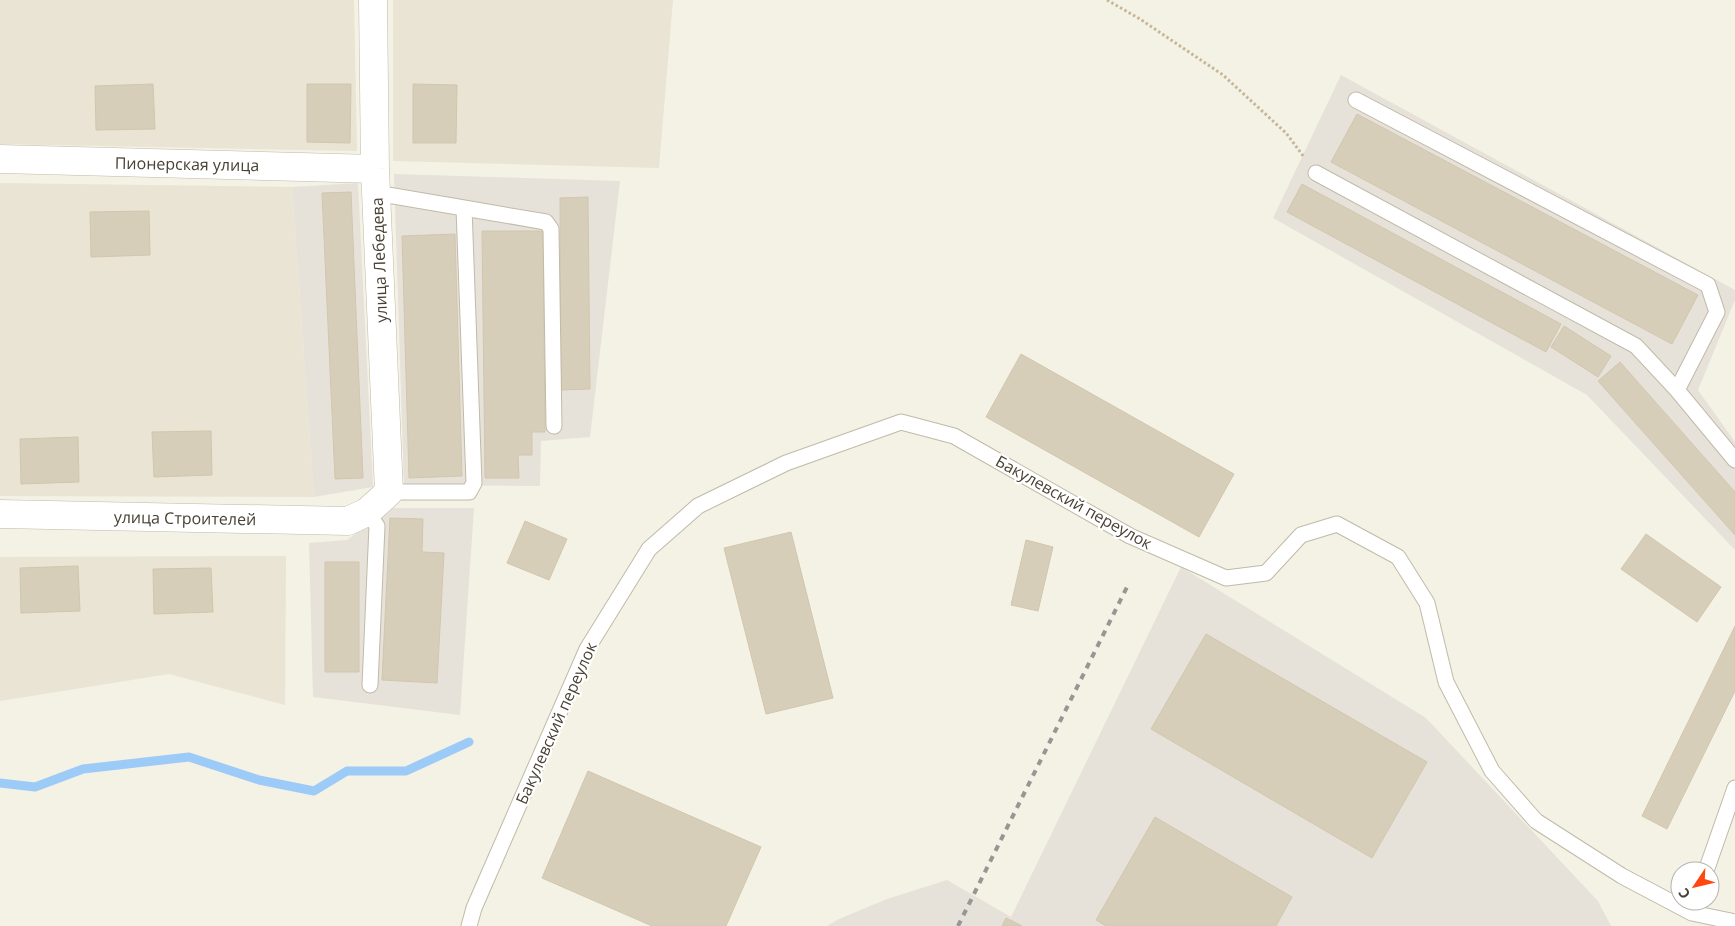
<svg xmlns="http://www.w3.org/2000/svg" width="1735" height="926" viewBox="0 0 1735 926" font-family="'Open Sans',sans-serif">
  <style>
    .residential { fill: #e9e4d3 }
    .industrial { fill: #e6e2da }
    .lines { fill: none; stroke-linecap: round; stroke-linejoin: round }
    .stream { stroke: #9ccbf7; stroke-width: 9 }
    .building { fill: #d7ceba; stroke: #d2c6ac }
    .service-casing { stroke: #c1baa7; stroke-width: 17 }
    .minor-casing { stroke: #c1baa7; stroke-width: 29 }
    .path { stroke: #c4b797; stroke-width: 3; stroke-dasharray: 2.5 2.5; stroke-linecap: butt }
    .service { stroke: #fff; stroke-width: 15 }
    .minor { stroke: #fff; stroke-width: 28 }
    .rail { stroke: #969696; stroke-width: 4; stroke-dasharray: 6 6; stroke-linecap: butt }
    .labels { text-anchor: middle; stroke-width: 4.5; stroke-linejoin: round; paint-order: stroke }
    .street-label { font-size: 16px; fill: #484134; stroke: #fff }
  </style>
  <rect width="100%" height="100%" fill="#f4f1e5"/>
  <path class="residential" d="M0 0H354L357 151 0 144Z
    M393 0H673L659 168 393 161Z
    M0 183 292 187 314 497 0 496Z
    M286 556 285 705 169 674 0 701V557Z"/>
  <path class="industrial" d="M1341 75 1735 290V300L1698 390 1735 442V550L1587 395 1273 218Z
    M394 174 620 181 590 437 541 441 540 486 404 485Z
    M358 183 373 487 314 497 292 187Z
    M391 508H474L460 715 313 697 309 543 347 540Z
    M1181 567 1426 718 1598 901 1611 926H827L839 919 887 899 947 880 1011 917Z"/>
  <g class="lines">
    <path class="stream" d="M0 783 35 787 83 769 189 757 259 780 314 791 347 771H406L469 742"/>
  </g>
  <path class="building" d="M153 84 155 129 96 130 95 86Z
    M307 84H351L350 143 307 142Z
    M413 84 457 85 456 143H413Z
    M1357 114 1698 295 1672 344 1331 162Z
    M1302 184 1561 324 1546 352 1287 212Z
    M351 192 363 478 335 479 322 193Z
    M588 197 590 389 561 390 560 198Z
    M149 211 150 255 91 257 90 212Z
    M482 231H543L545 432H532V455H518L519 478H485Z
    M455 234 462 476 409 478 402 236Z
    M1564 326 1611 356 1598 377 1551 347Z
    M1021 354 1234 474 1199 537 986 417Z
    M1620 362 1735 492V535L1598 381Z
    M211 431 212 475 154 477 152 432Z
    M78 437 79 482 21 484 20 439Z
    M390 518 423 519 422 552 444 553 437 683 382 680Z
    M525 521 567 539 549 580 507 563Z
    M791 532 833 698 766 714 724 548Z
    M1646 534 1721 587 1697 622 1621 569Z
    M1026 540 1053 547 1038 611 1011 605Z
    M325 562H359V672H325Z
    M78 566 80 611 21 613 20 568Z
    M211 568 213 612 154 614 153 569Z
    M1735 626V691L1667 829 1642 816Z
    M1206 634 1427 762 1372 858 1151 729Z
    M588 771 761 847 726 926H652L542 878Z
    M1155 817 1292 897 1276 926H1106L1096 920Z
    M1006 918 1022 926H1002Z"/>
  <g class="lines">
    <g class="service-casing">
      <path id="service" d="M1356 100 1708 285 1717 312 1677 390
        M1316 173 1636 346 1677 390 1735 460
        M376 193 464 208 474 483 469 492H389
        M464 208 546 222 551 229 554 426
        M367 512 377 526 370 685
        M1706 871 1735 788
        M469 926 474 908 587 649 649 549 698 506 786 463 901 422 954 436 1130 536 1226 578 1266 573 1301 535 1337 524 1398 557 1427 603 1446 682 1492 771 1536 821 1622 876 1692 913 1735 922"/>
    </g>
    <g class="minor-casing">
      <path id="minor" d="M0 159 375 169
        M0 514 348 521 367 512 389 492 375 169 373 0"/>
    </g>
    <path class="path" d="M1107 0 1140 19 1223 75 1286 133 1304 157"/>
    <use href="#service" class="service"/>
    <use href="#minor" class="minor"/>
    <path class="rail" d="M958 926 1129 583"/>
  </g>
  <g class="labels">
    <g class="street-label">
      <text transform="translate(187 164) rotate(1)" y="6">Пионерская улица</text>
      <text transform="translate(379 260) rotate(-92)" y="6">улица Лебедева</text>
      <text transform="translate(1074 502) rotate(29)" y="6">Бакулевский переулок</text>
      <text transform="translate(185 518) rotate(1)" y="6">улица Строителей</text>
      <text transform="translate(556 723) rotate(-66)" y="6">Бакулевский переулок</text>
    </g>
  </g>
  <g transform="translate(1695 886) rotate(235)"><circle r="24" fill="#ffffff" stroke="#b6b3ae"/>
  <path d="M0-4L9 19L0 12L-9 19Z" fill="#ff4712"/>
  <text y="-8" font-size="14" font-weight="bold" text-anchor="middle" fill="#484134">С</text>
  </g>
</svg>
